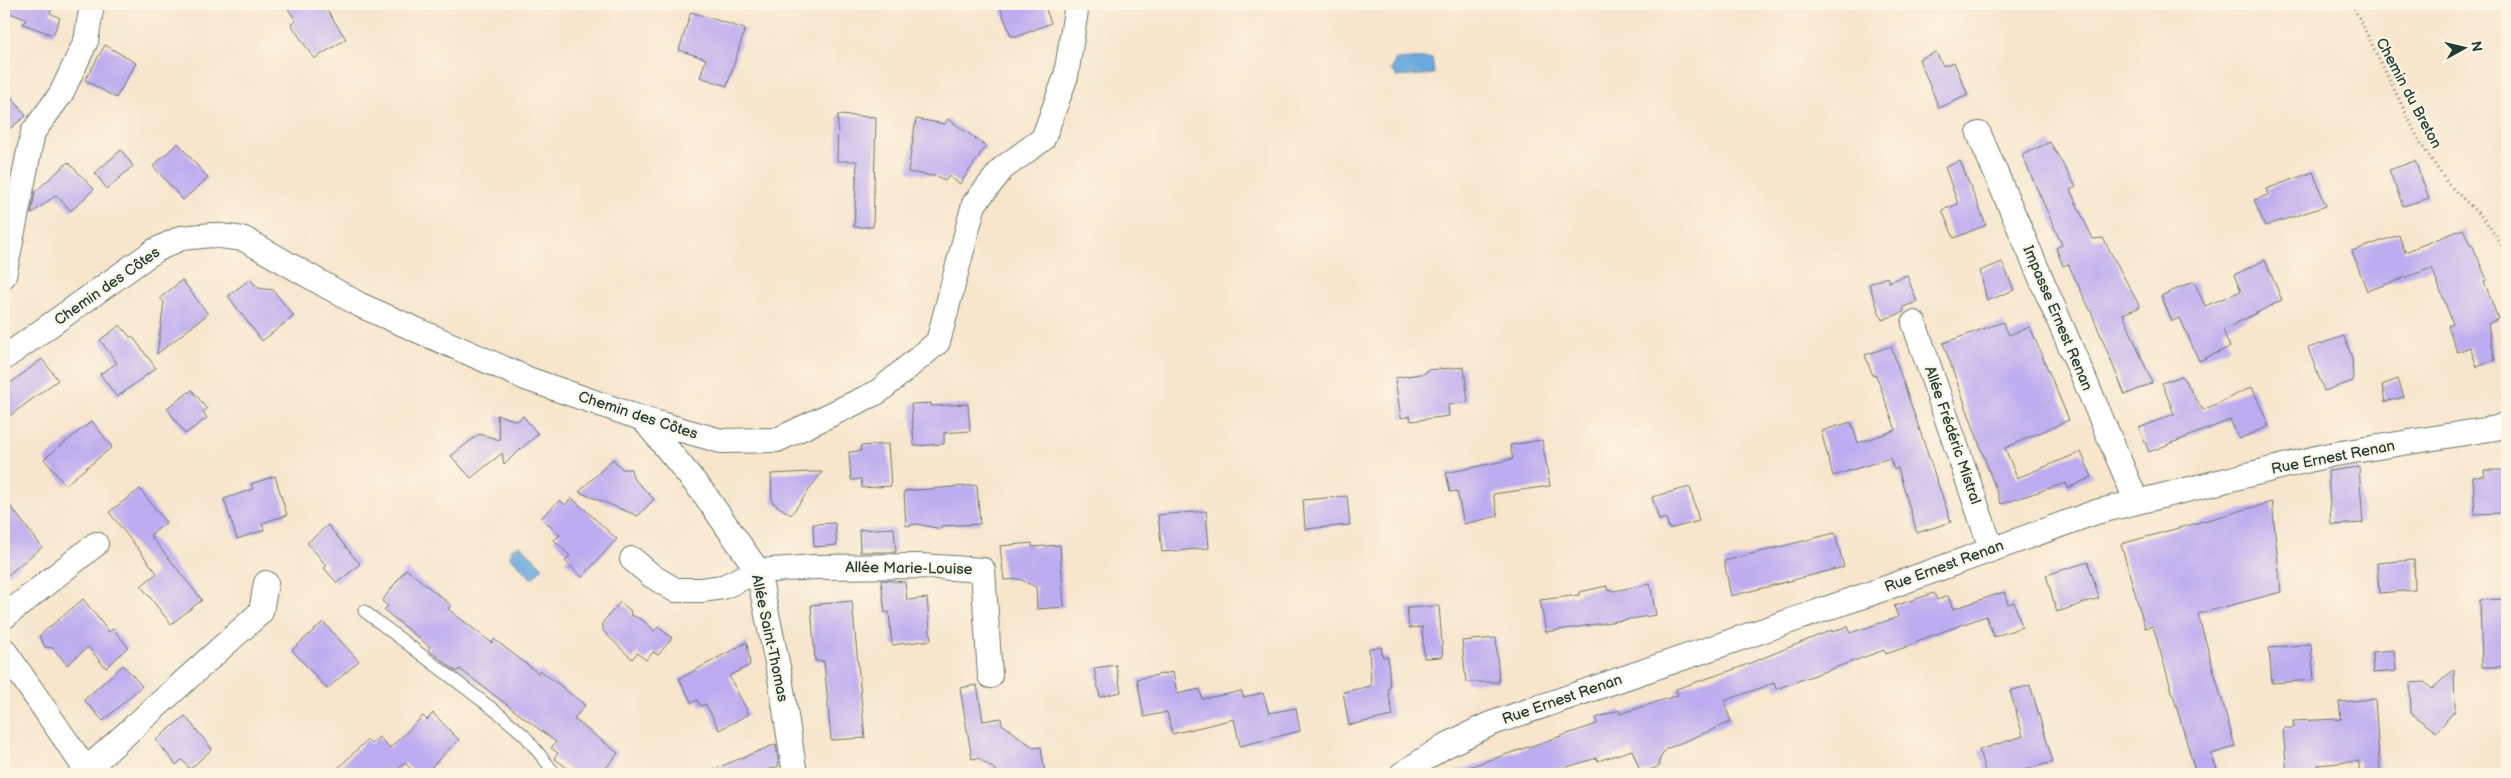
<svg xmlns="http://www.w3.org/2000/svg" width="2511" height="778" viewBox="0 0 2511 778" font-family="'Balsamiq Sans',sans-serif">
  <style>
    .water { fill: #6ca8dd; stroke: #467288 }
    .building { fill: #bdacef }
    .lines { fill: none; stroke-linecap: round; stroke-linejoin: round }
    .lane-casing { stroke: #6b7869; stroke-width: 13 }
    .street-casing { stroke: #6b7869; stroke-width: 26 }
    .path { stroke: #6b7869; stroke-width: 3; stroke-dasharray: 1 4; stroke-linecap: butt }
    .lane { stroke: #fff; stroke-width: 11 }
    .street { stroke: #fff; stroke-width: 24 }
    .labels { text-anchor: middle; stroke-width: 4.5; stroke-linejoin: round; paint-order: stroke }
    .street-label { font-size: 15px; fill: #1f3d34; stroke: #fcf5e5 }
  </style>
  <rect width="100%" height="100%" fill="#fcf5e5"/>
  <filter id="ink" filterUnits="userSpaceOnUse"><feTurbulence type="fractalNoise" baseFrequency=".02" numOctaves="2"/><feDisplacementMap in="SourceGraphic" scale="10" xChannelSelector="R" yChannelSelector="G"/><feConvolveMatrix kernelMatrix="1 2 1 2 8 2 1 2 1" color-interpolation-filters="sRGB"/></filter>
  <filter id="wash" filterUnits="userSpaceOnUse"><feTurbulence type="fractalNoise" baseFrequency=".0096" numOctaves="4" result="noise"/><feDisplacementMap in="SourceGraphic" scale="20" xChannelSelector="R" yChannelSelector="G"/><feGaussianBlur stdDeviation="1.12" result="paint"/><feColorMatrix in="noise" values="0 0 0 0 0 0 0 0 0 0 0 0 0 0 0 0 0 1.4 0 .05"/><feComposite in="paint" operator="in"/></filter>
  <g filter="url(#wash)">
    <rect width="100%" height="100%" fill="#f7e5cc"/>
    <path class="water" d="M1432 58 1434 74 1396 77V74L1391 71 1395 60Z
      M520 545 543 567 532 579 509 556 512 553 510 550Z"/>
    <g id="blocks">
      <path class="building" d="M4 4H54L50 13 60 18 53 35 23 24 26 19 4 11Z
        M285 4H323L346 39 314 59 291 24 296 21Z
        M999 4H1044L1051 23 1019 36H1011Z
        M691 12 745 29 727 86 700 77 706 59 679 50Z
        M105 45 136 63 116 98 85 80Z
        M1936 52 1943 66 1954 62 1968 95 1939 108 1919 59Z
        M4 87 26 116 4 133Z
        M838 115 876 117 873 227H854L857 161H837Z
        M916 119 945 124 948 119 986 146 960 184 949 176 945 181 939 177 908 172Z
        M2050 142 2076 187 2070 190 2093 239 2103 238 2140 307 2123 314 2152 383 2125 395 2092 314 2068 264 2063 266 2056 248 2062 245 2022 155Z
        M178 143 208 178 183 200 153 166Z
        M121 150 133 166 107 189 95 173Z
        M1960 161 1986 225 1954 238 1942 210 1958 204 1945 167Z
        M2415 161 2429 198 2403 206 2389 170Z
        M68 162 94 189 71 211 56 195 31 214 35 192Z
        M2313 172 2326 206 2265 226 2254 200 2268 195 2266 189Z
        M2463 229 2470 244H2472L2487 280 2484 281 2498 319 2488 324 2495 360 2477 367 2470 347 2457 352 2448 326 2453 324 2432 268 2367 291 2352 251 2399 235 2405 252Z
        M2265 260 2282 300 2223 330 2230 347 2199 361 2180 318 2172 321 2161 296 2194 281 2205 306 2241 291 2234 275Z
        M2002 262 2014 290 1987 301 1980 271Z
        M1907 275 1917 302 1903 307 1904 312 1882 320 1869 284 1887 277 1889 282Z
        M250 279 258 288 273 290 294 316 262 341 228 296Z
        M182 280 208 314 157 354 164 302 160 298Z
        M2003 322 2009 335 2030 327 2069 420 2005 448 2017 478 2081 452 2092 477 2068 488 2066 483 2001 504 1943 343Z
        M120 325 130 337 132 336 156 368 117 397 100 374 117 363 100 340Z
        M2344 336 2352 358 2353 381 2324 391 2308 348Z
        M1891 346 1951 522 1917 533 1898 468 1894 470 1890 458 1833 476 1821 431 1851 422 1858 443 1896 430 1876 375 1873 376 1865 355Z
        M42 359 58 380 4 420V388Z
        M1464 367 1468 402 1448 405 1449 416 1411 421 1410 416 1401 418 1395 378 1426 373 1427 370Z
        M2182 376 2203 410 2252 387 2269 426 2239 439 2230 420 2149 452 2139 428 2174 414 2162 383Z
        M2398 379 2404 397 2385 402 2382 385Z
        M192 390 207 409 203 412 207 418 185 434 167 408Z
        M931 403V406L968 404 970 431 944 433V444L914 446 911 404Z
        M497 415 518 421 523 416 538 434 504 464 502 453 471 478 451 456 479 434 500 440Z
        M92 421 112 447 65 485 44 459Z
        M1542 440 1550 486 1493 494 1498 516 1464 524 1457 491 1450 492 1446 473 1513 459 1510 445Z
        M888 444 891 486 862 488 861 479 851 480 849 452 861 451 860 446Z
        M613 459 622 469H631L633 478 654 499 638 516 579 492Z
        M2359 467 2363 523 2331 525 2328 471Z
        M2484 470H2503L2504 476H2507V513L2475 514 2473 477 2485 476Z
        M810 472H822L791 515 772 502 771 474Z
        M275 476 287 515 262 523 264 530 237 539 224 499 253 489 251 484Z
        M977 485 980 524 941 526V529L917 524 906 526 904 491Z
        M1690 487 1699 521 1669 529 1666 518 1659 520 1652 497Z
        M140 489 166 523 150 535 202 600 171 624 141 586 157 573 109 512Z
        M1347 496 1350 525 1305 529 1303 500Z
        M4 498 42 547 4 578Z
        M572 498 617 539 582 577 565 561 570 556 554 540 560 535 541 518 560 500 565 505Z
        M2272 502 2281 592 2198 614 2235 747 2211 754 2219 774H2196L2153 626 2145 628 2121 544Z
        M1206 511 1209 548 1162 552 1158 515Z
        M835 523 837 545 814 547 813 524Z
        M328 525 360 564 337 583 324 568 327 566 307 543Z
        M894 528 896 552H860L859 530Z
        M1835 533 1844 567 1731 596 1724 561Z
        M1032 543V547L1060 545 1064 607 1037 609 1036 587 1019 579 1004 580 1000 546Z
        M2414 560 2415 590 2379 593 2377 563Z
        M2088 562 2099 598 2057 612 2046 575Z
        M406 569 451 605 448 609 492 643 494 639 538 673 540 670 585 705 574 719 618 753 601 774H575L554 758 558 753 551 748 556 742 460 669 457 672 435 655 428 650 430 647 384 610 388 606 382 601Z
        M881 580 905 582 907 600 927 598 931 640 892 645 889 612 885 613Z
        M1650 584 1656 615 1546 632 1540 600 1579 595V592L1607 586V590L1614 591Z
        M2004 592 2008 604 2014 602 2022 627 1994 637 1986 616 1917 641V643L1886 654 1884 650 1776 689 1774 683 1724 701 1731 722 1666 749 1659 760 1660 766 1641 773 1632 750 1598 761 1597 758 1557 770 1558 774H1457V771L1597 724 1596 718 1619 710 1620 714 1678 695 1676 689 1738 668 1832 630V632L1848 626 1850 633 1898 617 1894 606 1934 593 1937 600 1948 596 1953 609Z
        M83 599 109 632 113 629 128 647 106 668 88 647 67 665 53 648 45 647 39 636Z
        M2507 599V667H2482L2480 600Z
        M852 601 865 738 831 740 824 661H815L811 605Z
        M620 602 630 610 631 615 643 620 654 631 658 627 672 638 658 655 653 652 646 660 637 653 632 659 603 631V622Z
        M1439 606 1443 657 1424 658 1422 627 1409 628 1407 608Z
        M323 622 359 661 327 689 292 650Z
        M1496 638 1499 682H1466L1462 641Z
        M747 642 750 665 729 676 749 714 719 730 706 704 701 706 697 700 692 703 679 679Z
        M2311 644 2314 680 2272 683 2269 648Z
        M1381 647 1383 657H1388L1390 688 1388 689 1393 716 1349 725 1343 692 1371 686 1369 648Z
        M2394 650 2396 671 2373 673 2372 652Z
        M123 665 142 686 103 721 84 700Z
        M1116 665 1121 692 1100 697 1094 668Z
        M2454 669 2455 711 2436 732 2411 713 2410 683 2424 682 2432 689Z
        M1173 672 1177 694 1200 689 1202 699 1242 691 1243 697 1263 693 1269 713 1296 708 1300 731 1240 746 1234 719 1172 734 1167 712 1144 717 1137 679Z
        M977 685 983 721 1001 718 1002 724 1034 748 1041 747 1045 774H1001L978 758 972 759 960 688Z
        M2030 685 2053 762 2010 774H1986L1979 750 2023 736 2010 691Z
        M2375 699 2380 771 2359 773V761L2318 765 2319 774H2287L2283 728H2294L2293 721 2341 719 2339 702Z
        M433 713 459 740 424 774H416L405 763 393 774H332L367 740 371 744 379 737 390 748 423 716 427 720Z
        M185 716 212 749 190 769 182 760 176 765 156 740Z
        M776 744 779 766 758 774H702Z"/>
    </g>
  </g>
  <g filter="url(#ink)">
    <use href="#blocks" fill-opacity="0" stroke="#6b7869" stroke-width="1"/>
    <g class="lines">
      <g class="lane-casing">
        <path id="lane" d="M364 611 502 716 525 736 554 772 552 774"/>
      </g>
      <g class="street-casing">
        <path id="street" d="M1979 134 2137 502
          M4 276 33 132 61 94 86 41 92 4
          M1914 323 1991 548
          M4 358 154 251 181 238 212 235 244 239 360 305 528 379 643 419 721 441 777 440 878 392 938 342 974 204 1003 168 1043 139 1066 76 1077 4
          M643 419 705 495 758 571 780 677 795 774
          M632 559 652 576 675 590H701L723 587 758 571 815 567 921 566 983 570 990 676
          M4 617 96 544
          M4 650 89 774
          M86 770 261 612 266 583
          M1402 774 1443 747 1490 724 1872 593 2096 512 2329 455 2496 428 2507 424"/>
      </g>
      <path class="path" d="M2352 4 2421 144 2448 184 2484 219 2503 247 2507 259"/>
      <use href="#lane" class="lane"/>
      <use href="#street" class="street"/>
    </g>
  </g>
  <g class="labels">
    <g class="street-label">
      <text transform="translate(2409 93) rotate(62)" y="5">Chemin du Breton</text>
      <text transform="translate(107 286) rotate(-35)" y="5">Chemin des Côtes</text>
      <text transform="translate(2058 318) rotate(67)" y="5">Impasse Ernest Renan</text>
      <text transform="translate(638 415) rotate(18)" y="5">Chemin des Côtes</text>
      <text transform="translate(1953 435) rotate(71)" y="5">Allée Frédéric Mistral</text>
      <text transform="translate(2333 457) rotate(-11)" y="5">Rue Ernest Renan</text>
      <text transform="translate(1944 566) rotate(-20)" y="5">Rue Ernest Renan</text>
      <text transform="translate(909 568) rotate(1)" y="5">Allée Marie-Louise</text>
      <text transform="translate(770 638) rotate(78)" y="5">Allée Saint-Thomas</text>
      <text transform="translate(1562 699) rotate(-19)" y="5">Rue Ernest Renan</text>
    </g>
  </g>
  <rect width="2511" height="778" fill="none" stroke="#fcf5e5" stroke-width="20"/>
  <g transform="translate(2464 48) rotate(82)" stroke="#fcf5e5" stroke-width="4" paint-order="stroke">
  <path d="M0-4L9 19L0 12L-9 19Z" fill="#1f3d34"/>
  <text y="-8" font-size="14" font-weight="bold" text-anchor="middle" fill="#1f3d34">N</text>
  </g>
</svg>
